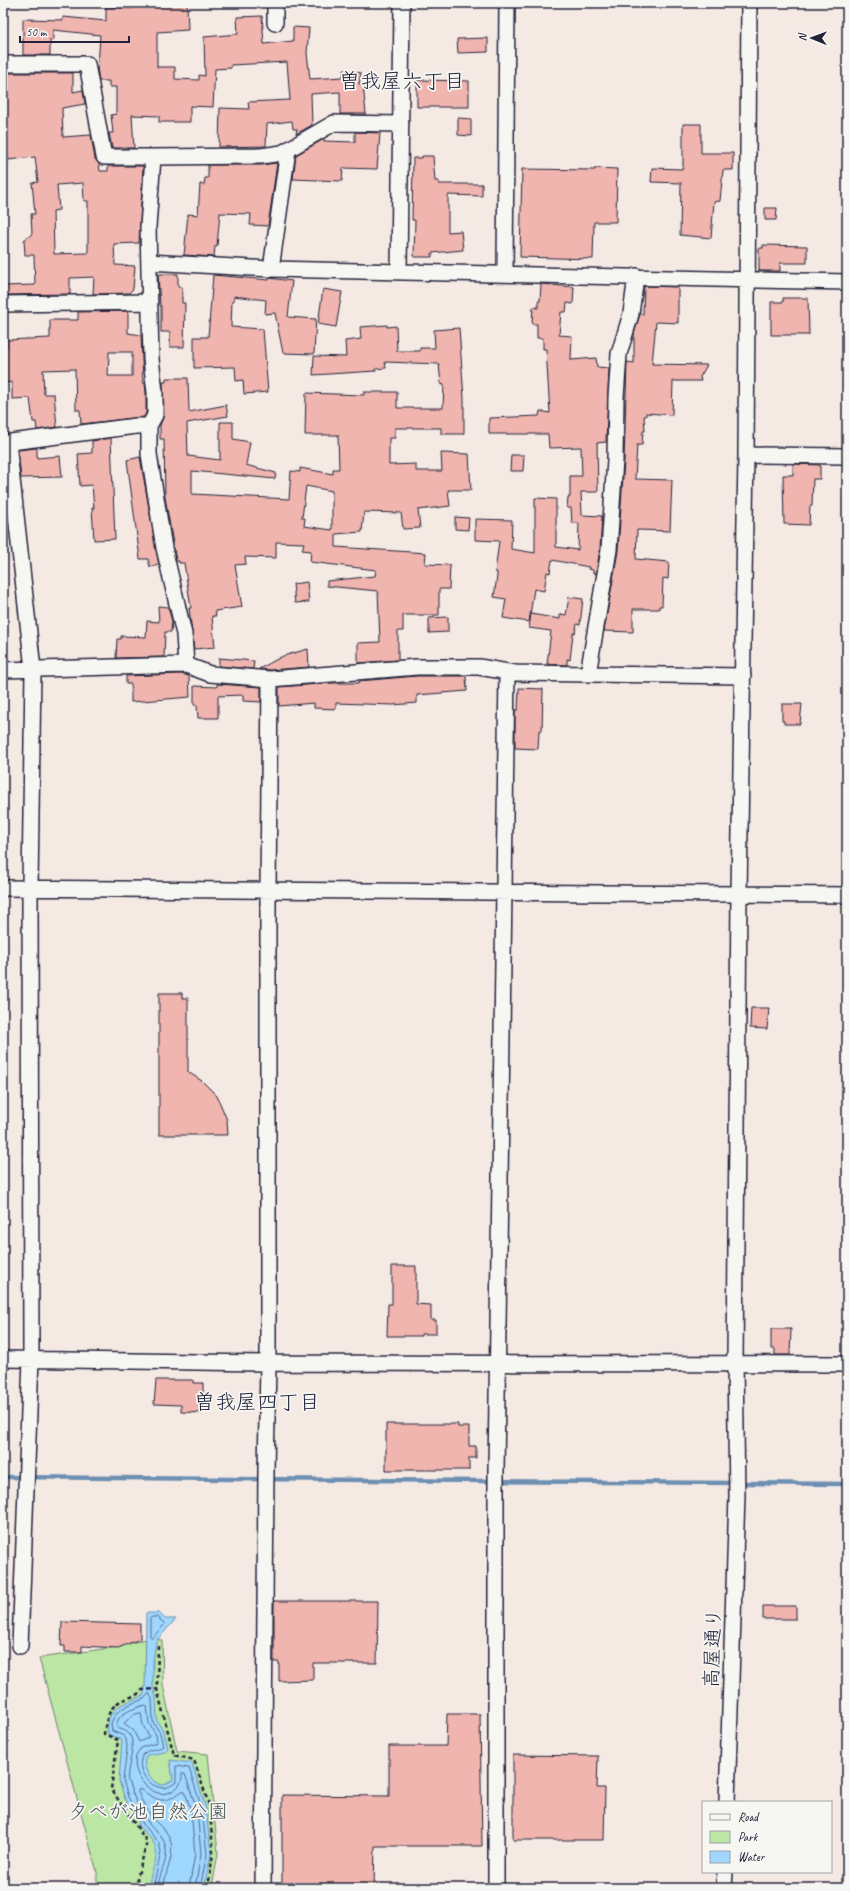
<svg xmlns="http://www.w3.org/2000/svg" width="850" height="1891" viewBox="0 0 850 1891" font-family="Caveat,'Klee One',sans-serif">
  <style>
    .green { fill: #bbe6a3; stroke: #6e846f }
    .water { fill: #9fd7ff; stroke: #6d8fb1 }
    .lines { fill: none; stroke-linecap: round; stroke-linejoin: round }
    .shore { stroke: #546a89; stroke-width: 1 }
    .stream { stroke: #6d8fb1; stroke-width: 4.5 }
    .building { fill: #f0b5ae; stroke: #22223b; fill-rule: evenodd }
    .minor-casing { stroke: #22223b; stroke-width: 18 }
    .path { stroke: #22223b; stroke-width: 2.5; stroke-dasharray: 4 3; stroke-linecap: butt }
    .minor { stroke: #f6f6f2; stroke-width: 15 }
    .labels { text-anchor: middle; stroke-width: 3.5; stroke-linejoin: round; paint-order: stroke }
    .street-label { font-size: 20px; fill: #22223b; stroke: #f6f6f2 }
    .park-label { font-size: 20px; fill: #485355; stroke: #f6f6f2 }
    .neighbourhood-label { font-size: 21px; fill: #22223b; stroke: #f6f6f2 }
  </style>
  <rect width="100%" height="100%" fill="#f5e9e4"/>
  <filter id="ink" filterUnits="userSpaceOnUse"><feTurbulence type="fractalNoise" baseFrequency=".025" numOctaves="2"/><feDisplacementMap in="SourceGraphic" scale="8" xChannelSelector="R" yChannelSelector="G"/><feConvolveMatrix kernelMatrix="1 2 1 2 8 2 1 2 1" color-interpolation-filters="sRGB"/></filter>
  <g filter="url(#ink)">
    <path class="green" d="M146 1639 162 1640 163 1685 177 1751 208 1754 218 1853 212 1888H97V1872L39 1658 117 1647Z"/>
    <path class="water" d="M146 1613H159L165 1619H176L156 1641 153 1662V1686L156 1698 157 1721 164 1732 168 1748 165 1752 147 1755C139 1766 154 1787 164 1785 167 1784 170 1781 173 1780L170 1760 192 1763 206 1808 211 1854 204 1888H150L149 1883C157 1852 164 1849 138 1826L139 1823 131 1809 128 1808 119 1781 122 1740 108 1734C105 1708 122 1704 143 1696L145 1687Z"/>
    <g class="lines">
      <path class="shore" d="M152 1617H157L165 1624 152 1638 150 1636V1619Z
        M141 1713 143 1725 149 1737 139 1742 133 1730 124 1723 133 1715Z
        M153 1888 161 1852 159 1843 143 1824 128 1797 123 1780 127 1748 126 1739 124 1736 112 1731 111 1723 116 1713 128 1705 144 1699 149 1693 152 1699 153 1722 160 1733 163 1746C158 1750 149 1748 144 1754 131 1768 156 1801 176 1782V1766L189 1768 202 1809 207 1854 200 1888
        M158 1888C158 1875 168 1862 166 1849 164 1834 154 1833 148 1822 139 1808 133 1796 128 1781 125 1769 139 1743 128 1733 125 1730 120 1729 117 1728 114 1714 135 1708 145 1705L147 1706 149 1723 156 1735 157 1742C153 1745 145 1745 140 1749 124 1767 151 1804 172 1791 180 1786 182 1783 182 1774H185L197 1810 201 1854 195 1888
        M164 1888C164 1871 176 1857 170 1839 167 1831 160 1826 154 1820 151 1816 138 1796 138 1791L139 1789C158 1799 161 1807 182 1791L185 1792 191 1811 195 1854 189 1888"/>
      <path class="stream" d="M3 1477 847 1484"/>
    </g>
    <path class="building" d="M187 3 188 30 157 32V67H175V79L199 80V75L205 76 204 37 238 34 237 17 262 16 264 44 293 41V27L309 28 307 53 310 79 343 77 344 70 361 73 359 84H363L366 114H340V92L311 94 312 125 296 134 297 129H293L292 121 267 124 266 146 219 147 220 108 249 109 248 102 290 100 287 62 231 65V68L215 69 213 107 190 106V122H159V116L132 115 134 148H112L109 133H113L111 115 116 114V87H109V81H99L97 67H98L100 35 53 30V41L50 40V55H23V19L63 20V17L106 21V7L132 8V4Z
      M488 38V52L458 53 457 39Z
      M3 73H73V92L83 90 85 104 62 108 63 137 91 135 95 159 99 164 100 171H108V166H143L139 243 114 244 115 265 135 266 133 289 129 293 93 294 94 277 70 278V294L3 295V286L35 285 34 255H25L24 240 32 234 31 214H35L32 183 38 182 35 157 8 160 5 115H3ZM83 183 84 201H88V253L54 254 53 211 59 210 57 185Z
      M417 80 469 81V107H417Z
      M458 118 471 119V136L458 135Z
      M683 124H701V153H733V170H723L720 201 714 202 711 238 680 235 681 183 651 182 652 168 683 169Z
      M355 132 380 133 377 169 343 168 342 181 293 179 296 155 324 139V141L355 142Z
      M422 156H433L435 181H439V184H482V196L448 195V232L461 231 463 250 432 253V257H414L415 220H412L413 158H422Z
      M277 163 268 226 250 225 251 214 220 213 217 246H215L214 257 184 255 188 214 198 215 200 184 204 185 205 178H208V165H261Z
      M595 168 617 169 616 222H594L593 259 520 257 522 169 595 170Z
      M765 208H777L776 220H765Z
      M763 245 807 246V263H780V271H759V248H763Z
      M158 274H178V287H182V303H185L184 347H170V332H161V306H160Z
      M213 275 269 280V278L292 281 288 317 316 319 314 354 283 353 275 313 265 314 266 300 234 296V301H232L231 327 263 329 268 392 244 394 243 380 236 381 235 367 194 368V337H208Z
      M541 284 574 287 573 304 567 303 566 312H561L559 335 572 336 571 360 596 358 597 367 609 368 606 442 597 443 598 492H581L582 515 602 516 600 549 596 574 593 573V570L588 569 589 567 552 560 550 573 547 572 544 591 534 589 529 622 503 618 506 599 494 597 497 576V572H495L499 541 475 540V519L512 520 511 549 535 553V498L556 499V547L578 550 579 523H572L571 508H567L568 497H570V476H582L581 447 549 448 548 434H489V418L539 416 540 411 550 413 546 349H543V338H537V324H532L533 307 538 308V301H540Z
      M644 286 678 287V323L656 322 652 364 707 365 700 377 701 381H673L672 415 646 413V416H644L645 431H643L642 445H637L635 479 672 480 670 531 637 530 636 559 669 562 668 579 663 578 662 606H659V609H633V632L604 631 618 551 624 461 627 362 634 363V334L640 314H643Z
      M323 289 342 292 336 327 318 324Z
      M783 298H808L809 335H771V302H783Z
      M128 311V333L141 335 143 383H145L146 393V413L144 417 81 424 80 410H76L75 369 43 370 44 394H54L57 427 37 430 36 422H33L30 398 12 399V382L3 383V348L7 347V340L50 338V320H78V312ZM109 352H132V376H108Z
      M387 325V327L396 326 397 351H420V348H435L434 330 459 328 464 398V434H441V428H395V438H389V465L416 464V471H442L441 453 469 454 471 490H448L450 506 418 510 420 528 403 529 401 513 364 512 362 532 336 534V547L426 553 425 564 450 565 449 589H439V615H403V631H398V660L358 663V643L380 642 378 591 327 586V581L375 576 376 570 310 562 311 551 302 550 304 543 276 542V558L245 557 246 564 235 565 242 607 215 611 216 616H212L215 647 194 649 189 608H191L184 563H179V561H176L165 497 164 439H160V425L164 415 163 382H166V378H188L189 412 226 405 228 416 187 423 188 456 220 460V422H233V439L250 442 246 465 276 473 275 479 192 471V494L289 499 291 471 300 472V468L333 474V469H339L338 435H305L306 393 364 395V392H397V408H443L444 384 441 385 439 364 385 362 386 368 375 369 376 371 313 375 314 356 346 357 345 341 361 339 360 327ZM306 486 332 491V530L304 526 305 518H302Z
      M111 438 115 539 94 540 92 508H94L92 485 80 486 78 454 92 453V441Z
      M37 448V458L60 456 62 477 21 478 18 450Z
      M511 455H524L523 471H510Z
      M140 457 159 565 150 567 148 559H140L127 460Z
      M793 464 820 465V479H813L812 506H810L809 525 784 524 783 475H793Z
      M455 517 469 518 468 530 455 529Z
      M307 582 309 602 295 603 293 584Z
      M569 597 583 599 580 625 577 624 575 633H573L570 660 567 659V665L547 664 551 631 529 628 531 614 560 619V614L566 615Z
      M158 606 168 607 172 621 171 632H165L164 657 116 658 117 639H121V636L146 637 147 621 159 622Z
      M448 617V632L429 633V618Z
      M308 649 309 667 270 670 259 669 283 656Z
      M219 658 254 661 253 669 219 666Z
      M181 674 189 676 190 697 131 702V684H126V676Z
      M417 676H466L467 691 417 695V703L393 705 336 703V709L314 708V703L279 706V687L333 683H359V681Z
      M217 684 261 687V702L243 701V695L218 696V718H198L197 705H194V686L217 687Z
      M519 688 543 689 542 731H539L538 749 515 748V710H518Z
      M782 704H802L800 724H784V721H782Z
      M159 993H182V998H188V1072L202 1081 217 1096 227 1120 228 1135H159Z
      M751 1008H769L767 1029 750 1028Z
      M392 1266H416V1304L431 1305V1320H436V1334H421V1336H387L388 1304H392Z
      M771 1329H791L790 1355H775V1349H771Z
      M156 1380H193V1383H203V1413L181 1412V1405L154 1404Z
      M386 1424H458V1427H469V1446H476V1458H469V1470H386Z
      M274 1601H378L377 1663H313V1680L279 1681V1662H274Z
      M763 1606H796V1619H763Z
      M62 1622 140 1624V1639L118 1648 82 1646V1652H65V1646H61Z
      M447 1714H480L482 1846H375L374 1888H282V1795L389 1796V1746H446Z
      M513 1755 598 1756 597 1788H605L604 1840H513Z"/>
    <g class="lines">
      <g class="minor-casing">
        <path id="minor" d="M275 3V23
          M3 64H87L104 157H153L148 227 151 359 155 392V415L149 426V454L164 548 184 634 186 665
          M153 157 261 156 282 153 334 123 401 124
          M149 262 271 269 847 282
          M271 269 288 150
          M399 272 402 3
          M505 274 507 3
          M3 304 150 302
          M3 443 136 426H149
          M8 443 33 669 30 888 31 1359 20 1646
          M746 455 847 456
          M3 670 186 665 210 674 270 679 417 667H479L515 673 743 676
          M588 674 609 550 615 460 616 397 619 354 631 314 636 276
          M3 888 847 895
          M3 1359 268 1363 847 1364
          M727 1802 737 1496 735 1363 739 894 746 455 749 3
          M263 1888 266 1471 268 1363V890L270 679
          M496 1888V1471L507 672
          M724 1888 725 1872"/>
      </g>
      <path class="path" d="M158 1646 157 1689 174 1755 194 1760 210 1808 213 1853 208 1888
        M138 1888 137 1879 147 1842 111 1789 118 1740 104 1734C106 1719 109 1704 126 1699 133 1696 137 1696 142 1690L157 1689"/>
      <use href="#minor" class="minor"/>
    </g>
  </g>
  <g class="labels">
    <g class="street-label">
      <text transform="translate(712 1648) rotate(-88)" y="7">高屋通り</text>
    </g>
    <g class="park-label">
      <text x="148" y="1818">夕べが池自然公園</text>
    </g>
    <g class="neighbourhood-label">
      <text x="402" y="88">曽我屋六丁目</text>
      <text x="257" y="1409">曽我屋四丁目</text>
    </g>
  </g>
  <rect width="850" height="1891" fill="none" stroke="#f6f6f2" stroke-width="16"/>
  <rect x="8" y="8" width="834" height="1875" fill="none" stroke="#22223b" stroke-width="1.5" filter="url(#ink)"/>
  <rect x="702" y="1801" width="130" height="72" fill="#f6f6f2" stroke="#a1a1a9"/>
  <rect x="710" y="1814" width="20" height="6" fill="#f6f6f2" stroke="#a1a1a9"/>
  <text x="738" y="1821" font-size="12" fill="#22223b">Road</text>
  <rect x="710" y="1831" width="20" height="12" fill="#bbe6a3" stroke="#a1a1a9"/>
  <text x="738" y="1841" font-size="12" fill="#22223b">Park</text>
  <rect x="710" y="1851" width="20" height="12" fill="#9fd7ff" stroke="#a1a1a9"/>
  <text x="738" y="1861" font-size="12" fill="#22223b">Water</text>
  <g transform="translate(812 38) rotate(271)" stroke="#f6f6f2" stroke-width="3" paint-order="stroke">
  <path d="M0-3L7 15L0 10L-7 15Z" fill="#22223b"/>
  <text y="-6" font-size="11" font-weight="bold" text-anchor="middle" fill="#22223b">N</text>
  </g>
  <path d="M20 36v6h109v-6" fill="none" stroke="#22223b" stroke-width="2"/>
  <text x="26" y="36" font-size="12" fill="#22223b" stroke="#f6f6f2" stroke-width="3" paint-order="stroke">50 m</text>
</svg>
